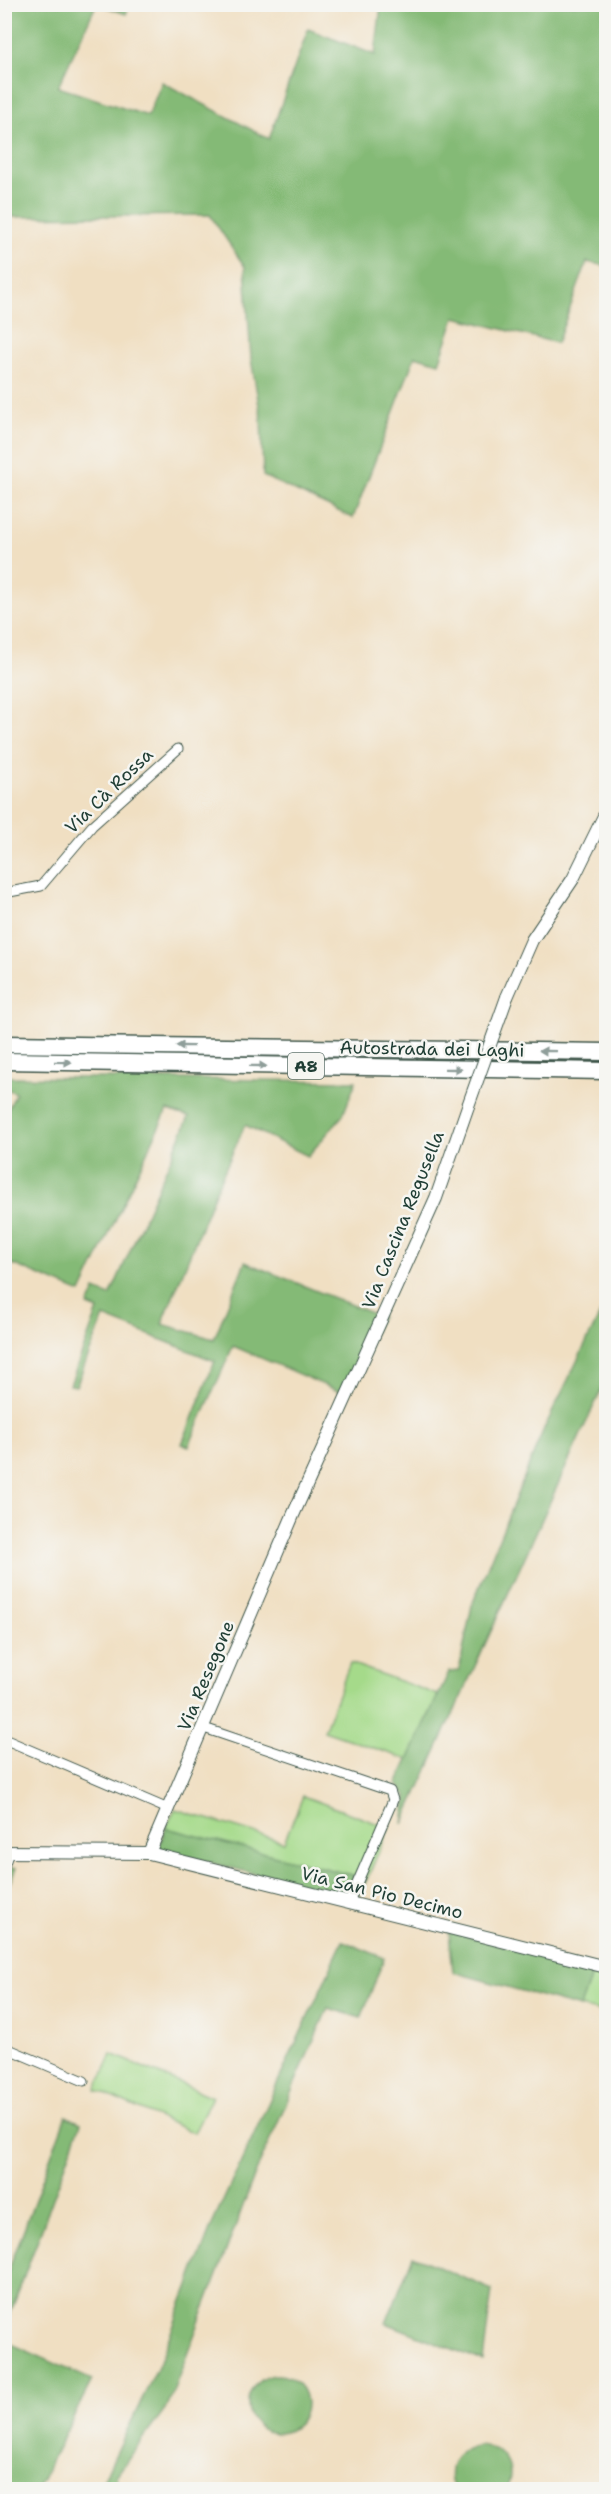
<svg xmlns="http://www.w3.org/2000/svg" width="611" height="2494" viewBox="0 0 611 2494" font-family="'Shantell Sans',sans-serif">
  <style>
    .green { fill: #a5da8a; stroke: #628c5f; stroke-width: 1.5 }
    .forest { fill: #84ba76; stroke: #527c55; stroke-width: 1.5 }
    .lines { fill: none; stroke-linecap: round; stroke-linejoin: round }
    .street-casing { stroke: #3e5549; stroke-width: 11 }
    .secondary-casing { stroke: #3e5549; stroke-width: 14 }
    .highway-casing { stroke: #3e5549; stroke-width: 19 }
    .street { stroke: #fff; stroke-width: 9 }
    .secondary { stroke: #fff; stroke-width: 12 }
    .highway { stroke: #fff; stroke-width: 16 }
    .secondary-bridge-casing { stroke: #3e5549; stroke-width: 14; stroke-linecap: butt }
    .secondary-bridge { stroke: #fff; stroke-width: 12 }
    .oneway { fill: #8f9e9a }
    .labels { text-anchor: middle; stroke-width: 5; stroke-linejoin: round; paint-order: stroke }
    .shield { fill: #f6f6f2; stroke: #60746d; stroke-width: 1.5 }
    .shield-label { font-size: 16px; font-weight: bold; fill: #1f3d34 }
    .street-label { font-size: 18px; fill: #1f3d34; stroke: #f6f6f2 }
  </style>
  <rect width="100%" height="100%" fill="#f6f6f2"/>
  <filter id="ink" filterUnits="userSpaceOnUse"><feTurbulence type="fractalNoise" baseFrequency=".0167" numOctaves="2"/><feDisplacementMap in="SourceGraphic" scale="12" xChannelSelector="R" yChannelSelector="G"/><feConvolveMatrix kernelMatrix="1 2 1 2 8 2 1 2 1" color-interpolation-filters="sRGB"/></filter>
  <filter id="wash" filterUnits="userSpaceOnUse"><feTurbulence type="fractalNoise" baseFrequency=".008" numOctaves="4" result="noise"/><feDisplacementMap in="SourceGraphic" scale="24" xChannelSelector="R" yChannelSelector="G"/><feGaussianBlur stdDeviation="1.35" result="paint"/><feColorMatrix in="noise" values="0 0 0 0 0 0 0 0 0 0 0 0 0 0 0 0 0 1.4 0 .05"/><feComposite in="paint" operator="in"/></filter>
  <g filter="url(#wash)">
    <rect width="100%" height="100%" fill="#f0dfc2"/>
    <path class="green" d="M350 1663 438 1695 409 1760 324 1731Z
      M303 1796 389 1828 367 1879 166 1828 175 1809 284 1842Z
      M594 1967 606 1970V2013L580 2007Z
      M112 2054 212 2097 194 2133 96 2090Z"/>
    <path class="forest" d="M5 4 96 5 58 87 148 116 162 82 269 139 308 29 375 55 381 5H606V266L587 262 557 343 455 317 439 363 415 356 353 518 263 476 261 417 251 359 245 267 210 215 5 217Z
      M101 5 130 4V5L126 14Z
      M5 1077 356 1081 343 1115 308 1156 245 1125 218 1185 162 1324 214 1339 245 1262 381 1317 343 1393 233 1346 189 1446 182 1444 215 1361 104 1317 76 1386 70 1385 98 1310 88 1306 95 1290 110 1296 189 1117 167 1110 81 1293 5 1261 4 1117 16 1093 5 1088Z
      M606 1302V1379L403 1824 407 1796 397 1784 449 1672 459 1671 472 1605 542 1433Z
      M166 1828 367 1879 357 1900 158 1849Z
      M5 1868H16L5 1894Z
      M449 1932 594 1967 580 2007 453 1972Z
      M343 1941 384 1958 361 2018 328 2008 255 2174 168 2405 116 2476 119 2489H99L159 2364 211 2227Z
      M66 2116 81 2123 5 2328V2280Z
      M413 2256 492 2290 483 2361 386 2323Z
      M5 2341 92 2380 37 2489H5Z
      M248 2404a29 29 0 1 1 58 0a29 29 0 1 1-58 0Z
      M480 2445C503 2448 517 2467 506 2489H454C444 2467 457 2448 480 2445Z"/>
  </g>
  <g filter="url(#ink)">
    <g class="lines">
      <g class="street-casing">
        <path id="street" d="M4 893 41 886 92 826 178 749
          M204 1728 390 1791 393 1800 349 1902
          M4 1739 168 1809
          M4 1866 9 1852
          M4 2047 84 2081"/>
      </g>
      <g class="secondary-casing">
        <path id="secondary" d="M507 997 532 940 573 879 606 812
          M4 1852 149 1853 606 1967
          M149 1853 294 1513 436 1198 468 1106"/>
      </g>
      <g class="highway-casing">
        <path id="highway" d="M4 1044 606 1052
          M4 1061 606 1071"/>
      </g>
      <use href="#street" class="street"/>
      <use href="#secondary" class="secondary"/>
      <use href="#highway" class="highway"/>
      <g class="secondary-bridge-casing">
        <path id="secondary-bridge" d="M468 1106 507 997"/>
      </g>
      <use href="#secondary-bridge" class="secondary-bridge"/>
    </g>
    <defs><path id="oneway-solid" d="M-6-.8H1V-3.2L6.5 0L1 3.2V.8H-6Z" transform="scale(1.5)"/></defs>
    <g class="oneway">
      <use href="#oneway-solid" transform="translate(185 1046) rotate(-179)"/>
      <use href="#oneway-solid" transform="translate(548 1051) rotate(-179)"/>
      <use href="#oneway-solid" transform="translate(63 1062) rotate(1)"/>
      <use href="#oneway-solid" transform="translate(258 1066) rotate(1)"/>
      <use href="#oneway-solid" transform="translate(453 1069) rotate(1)"/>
    </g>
  </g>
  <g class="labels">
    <rect class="shield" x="288" y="1053" width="36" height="26" rx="4.5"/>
    <g class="shield-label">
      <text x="306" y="1072">A8</text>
    </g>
    <g class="street-label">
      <text transform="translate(109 791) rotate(-44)" y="6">Via Cà Rossa</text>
      <text transform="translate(432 1049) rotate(1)" y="6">Autostrada dei Laghi</text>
      <text transform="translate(403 1220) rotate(-68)" y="6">Via Cascina Regusella</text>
      <text transform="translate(206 1676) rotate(-67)" y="6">Via Resegone</text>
      <text transform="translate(382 1893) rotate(14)" y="6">Via San Pio Decimo</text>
    </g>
  </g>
  <rect width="611" height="2494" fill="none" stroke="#f6f6f2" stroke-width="24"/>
</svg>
